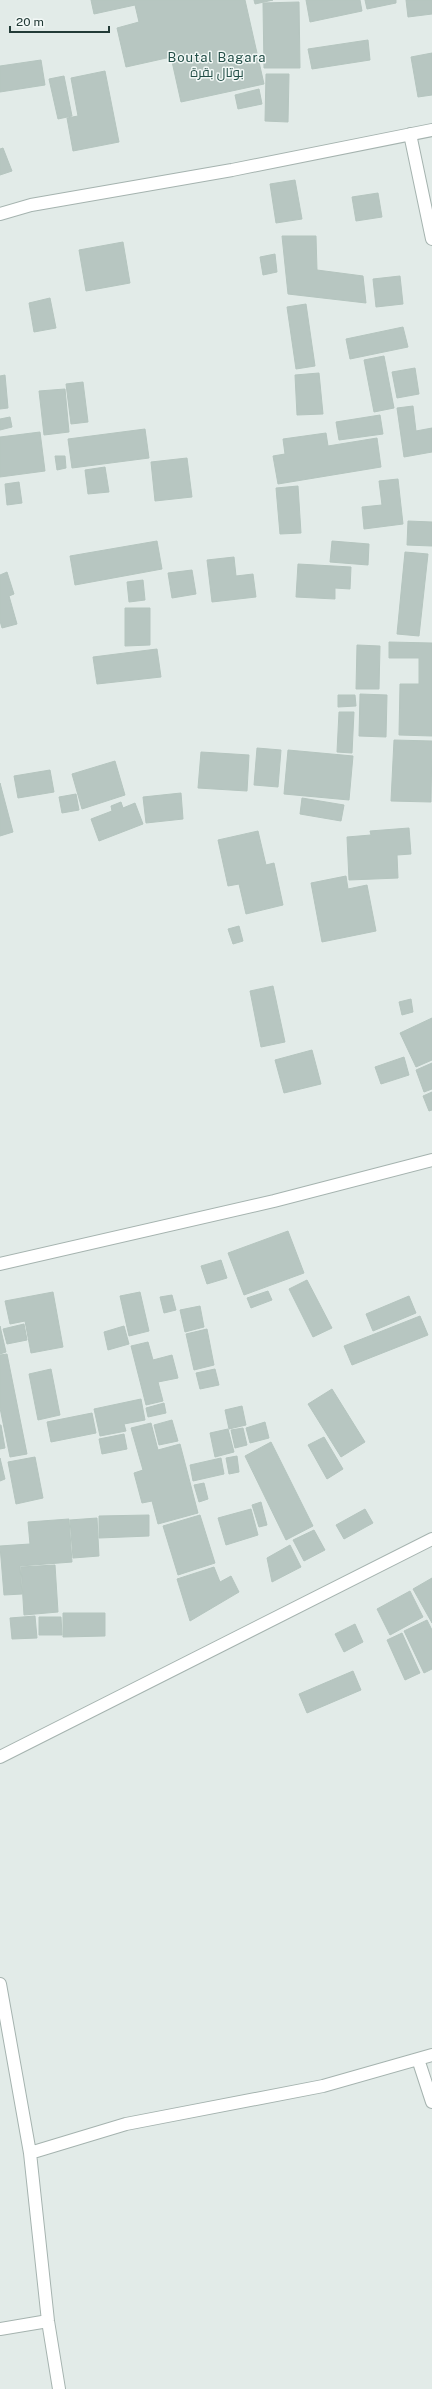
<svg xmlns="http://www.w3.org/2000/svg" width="432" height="2389" viewBox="0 0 432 2389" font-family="'Public Sans',Cairo,sans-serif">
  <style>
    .building { fill: #b7c6c1; stroke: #b5c5bf }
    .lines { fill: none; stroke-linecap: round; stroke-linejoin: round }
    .minor-casing { stroke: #a5b3af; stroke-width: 14 }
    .minor { stroke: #fff; stroke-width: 12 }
    .labels { text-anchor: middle; stroke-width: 3; stroke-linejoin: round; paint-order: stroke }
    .neighbourhood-label { font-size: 13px; letter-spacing: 1px; fill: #204c45; stroke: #f2f8f6 }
  </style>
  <rect width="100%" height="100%" fill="#e2ebe8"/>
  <path class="building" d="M91 0H245L264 84 181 102 171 57 126 67 117 28 139 22 135 5 94 14Z
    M254 0H273L255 4Z
    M306 0H360L362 11 310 22Z
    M365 0H396V3L367 9Z
    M406 0H432V14L408 17Z
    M299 2 300 68H264L263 3Z
    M368 40 370 60 312 69 308 49Z
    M432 53V95L418 97 411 57Z
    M41 60 45 85 0 92V66Z
    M105 71 119 142 73 151 67 118 78 116 71 78Z
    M266 74H289L288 122 265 121Z
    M64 76 72 116 58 119 49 79Z
    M259 89 262 104 238 109 235 95Z
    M3 148 12 171 0 175V149Z
    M295 180 302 219 276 223 270 184Z
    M378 193 382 217 356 221 352 197Z
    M282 236H316L317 270 363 276 366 303 288 294Z
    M123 242 130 283 86 291 79 250Z
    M275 254 277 272 263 275 260 257Z
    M400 276 403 304 376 307 373 279Z
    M50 298 56 328 34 332 29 303Z
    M306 304 315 366 296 369 287 307Z
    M403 327 408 347 350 359 346 339Z
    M384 356 394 408 374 412 364 360Z
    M415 368 419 394 397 398 392 372Z
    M319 373 323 414 297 415 295 375Z
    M5 375 8 408 0 409V376Z
    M83 382 88 422 71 424 66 384Z
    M65 389 69 432 44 435 39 391Z
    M413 406 416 431 432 428V452L404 457 397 408Z
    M380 415 383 434 339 440 336 422Z
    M10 417 12 427 0 430V419Z
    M145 429 149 458 72 468 68 439Z
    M40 432 45 471 0 477V437Z
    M326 433 328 446 377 438 381 467 278 484 273 456 285 454 283 439Z
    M55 456H65L66 468 57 470Z
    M187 458 192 497 155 501 151 462Z
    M105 467 109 492 88 494 85 470Z
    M398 479 403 524 364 529 362 507 382 505 379 481Z
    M19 482 22 503 7 505 5 484Z
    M298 486 301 533 280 534 276 488Z
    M408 521 432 522V546L407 545Z
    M157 541 162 569 75 585 70 556Z
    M332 541 369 544 368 565 330 562Z
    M405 552 428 554 419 636 397 634Z
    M234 557 236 576 253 574 256 597 212 602 207 560Z
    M298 564 351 567 350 589 335 588V599L296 597Z
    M192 570 196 594 172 598 168 573Z
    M7 572 14 594 9 596 17 624 2 628 0 621V575Z
    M143 580 145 600 129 602 127 582Z
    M125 608H150V645L125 646Z
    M389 642 432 643V736L399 735 400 684H419V658H389Z
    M357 645 380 646 379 689H356Z
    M157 649 161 677 97 684 93 657Z
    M360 694 387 695 386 737 359 736Z
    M338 695H355L356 706 338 707Z
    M339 712H354L352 753 337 752Z
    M394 740 432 741 431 802 391 801Z
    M257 748 281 750 278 787 254 785Z
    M288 750 353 756 349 800 284 794Z
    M201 752 249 755 247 791 198 788Z
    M115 761 125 795 82 809 72 774Z
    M50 770 54 792 18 798 14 776Z
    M0 783 13 832 0 836Z
    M181 793 183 819 146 823 143 797Z
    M76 794 79 810 62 813 59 797Z
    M302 798 344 805 341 821 300 814Z
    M121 802 123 808 135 803 143 824 99 841 91 819 112 811 111 806Z
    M409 828 411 854 397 855 398 878 349 880 347 837 371 835 370 831Z
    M258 831 266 865 274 863 283 905 246 914 239 884 228 886 218 840Z
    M346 876 348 889 367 885 376 931 322 942 311 883Z
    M239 926 243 941 233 944 228 929Z
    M273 986 285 1042 261 1047 250 991Z
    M411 999 413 1012 402 1015 399 1002Z
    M432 1018V1060L416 1067 400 1033Z
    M312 1050 321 1084 284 1093 275 1060Z
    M404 1057 409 1075 381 1084 375 1067Z
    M432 1063V1089L424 1092 416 1070Z
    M432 1092V1110L429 1111 423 1096Z
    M288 1231 304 1273 244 1295 228 1253Z
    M221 1260 227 1278 207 1284 201 1266Z
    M307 1280 332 1328 313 1337 289 1289Z
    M268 1291 272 1300 251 1308 247 1298Z
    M53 1292 63 1347 31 1353 25 1321 10 1324 5 1301Z
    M140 1292 149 1331 129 1336 120 1296Z
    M172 1295 176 1310 164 1313 160 1297Z
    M409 1296 416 1313 373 1331 366 1314Z
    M200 1306 204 1327 185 1332 180 1310Z
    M420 1316 428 1335 352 1365 344 1346Z
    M24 1324 27 1340 7 1344 3 1329Z
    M0 1326 6 1352 0 1354Z
    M124 1326 129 1344 108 1350 104 1332Z
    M207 1329 214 1365 194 1370 186 1334Z
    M148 1342 153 1360 172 1355 178 1378 158 1382 163 1401 146 1405 131 1346Z
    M7 1354 27 1454 10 1457 0 1408V1355Z
    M51 1369 60 1415 38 1420 29 1374Z
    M215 1369 219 1385 200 1389 196 1373Z
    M332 1389 365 1442 341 1457 308 1404Z
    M141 1399 145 1420 124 1424 126 1431 100 1436 94 1409Z
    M164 1403 166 1413 148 1417 146 1408Z
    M242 1406 246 1425 229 1429 225 1410Z
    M92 1413 96 1433 51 1442 47 1422Z
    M172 1420 178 1441 159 1445 154 1425Z
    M265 1422 269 1438 250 1443 246 1428Z
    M151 1423 158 1450 180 1444 198 1513 158 1524 152 1501 142 1503 134 1473 143 1470 131 1428Z
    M1 1425 5 1448 0 1449V1425Z
    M243 1428 247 1445 235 1448 231 1430Z
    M228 1429 234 1452 215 1457 210 1433Z
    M124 1434 127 1449 102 1454 99 1439Z
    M324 1437 343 1469 327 1479 308 1445Z
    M271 1442 313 1526 286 1540 245 1456Z
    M237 1456 239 1472 229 1474 226 1458Z
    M35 1457 43 1498 16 1504 8 1462Z
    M0 1458 5 1479 0 1481Z
    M221 1458 224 1474 193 1481 190 1465Z
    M204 1483 208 1499 199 1502 194 1485Z
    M261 1502 267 1525 259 1527 252 1505Z
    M251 1509 258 1535 226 1545 218 1518Z
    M365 1509 373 1523 344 1539 336 1525Z
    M149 1515V1536L99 1538V1516Z
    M200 1515 215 1563 178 1575 163 1526Z
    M97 1518 99 1556 73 1558 70 1520Z
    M69 1519 72 1562 20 1566 22 1594 4 1595 0 1546 30 1544 28 1522Z
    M314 1530 325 1550 304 1561 293 1540Z
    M290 1545 301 1567 272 1582 267 1558Z
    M55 1565 58 1612 24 1615 21 1567Z
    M214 1567 220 1582 231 1576 239 1592 190 1621 177 1579Z
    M432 1578V1623L413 1589Z
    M410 1591 423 1617 390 1635 377 1609Z
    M63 1613H105V1636L63 1637Z
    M35 1616 37 1638 12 1639 10 1618Z
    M39 1617H61L62 1635H39Z
    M427 1620 432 1630V1669L424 1673 404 1631Z
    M355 1624 363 1642 344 1652 335 1634Z
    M402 1633 420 1673 405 1680 387 1640Z
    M353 1671 361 1690 307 1713 299 1694Z"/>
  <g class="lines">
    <g class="minor-casing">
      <path id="minor" d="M410 134 432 239
        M0 214 31 205 232 170 432 130
        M0 1264 274 1201 432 1160
        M0 1757 432 1539
        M0 1984 30 2153 48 2321 59 2389
        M418 2059 432 2102
        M30 2153 126 2124 323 2086 432 2055
        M0 2329 48 2321"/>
    </g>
    <use href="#minor" class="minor"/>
  </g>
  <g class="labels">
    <g class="neighbourhood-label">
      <text x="217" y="62">Boutal Bagara<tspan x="217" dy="15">بوتال بقرة</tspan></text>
    </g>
  </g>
  <path d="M10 26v6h99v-6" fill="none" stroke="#233b37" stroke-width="2"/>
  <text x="16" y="26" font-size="12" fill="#233b37" stroke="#f2f8f6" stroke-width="3" paint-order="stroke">20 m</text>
</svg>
